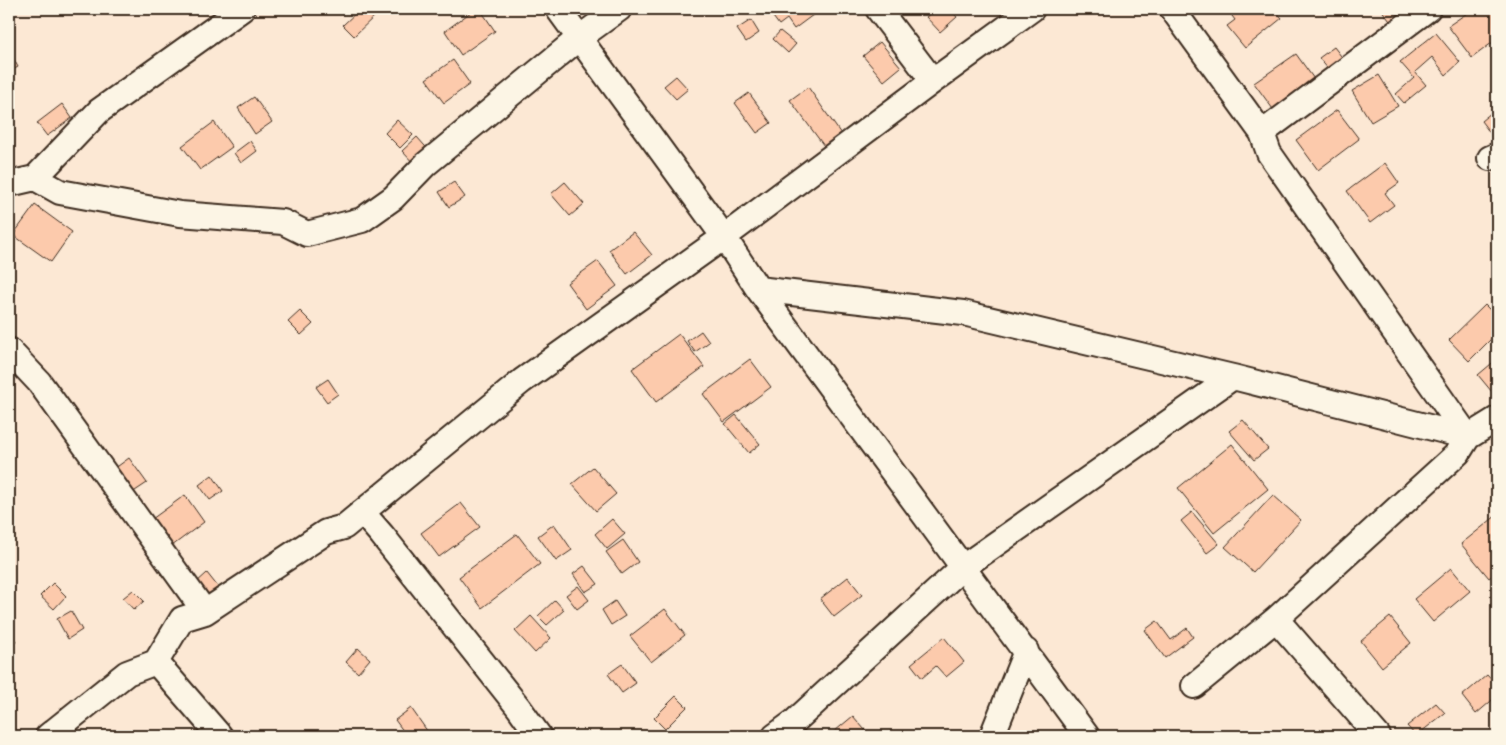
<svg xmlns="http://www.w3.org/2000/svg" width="1506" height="745" font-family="'Balsamiq Sans',sans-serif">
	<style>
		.building { fill: #fccaac; stroke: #3b2a1e }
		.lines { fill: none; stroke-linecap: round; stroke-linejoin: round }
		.minor-casing { stroke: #3b2a1e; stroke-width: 28 }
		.minor { stroke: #fcf5e5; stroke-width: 24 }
	</style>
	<rect width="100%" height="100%" fill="#fce8d4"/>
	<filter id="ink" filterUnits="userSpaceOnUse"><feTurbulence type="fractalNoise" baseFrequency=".02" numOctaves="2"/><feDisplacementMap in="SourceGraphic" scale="10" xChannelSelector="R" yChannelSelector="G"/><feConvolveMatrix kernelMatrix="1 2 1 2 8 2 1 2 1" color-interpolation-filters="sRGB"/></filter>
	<g filter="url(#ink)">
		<path class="building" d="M360,9H372L377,14L354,36L343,25Z
			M475,9H480L495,31L461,55L445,31Z
			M770,9H815L817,12L794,29L787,19L779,25L768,10Z
			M936,9H950L957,17L940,32L926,17Z
			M1227,9H1274L1282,18L1245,48L1227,26L1235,20Z
			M1381,9H1414L1395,28Z
			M1473,9H1491L1497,17V39L1472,58L1448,26Z
			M751,20L759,33L746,42L737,29Z
			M780,31L796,44L788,53L773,39Z
			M1436,33L1460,62L1446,75L1432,57L1415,72L1426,85L1404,103L1396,94L1414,78L1400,62Z
			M880,42L901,67L884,81L863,56Z
			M1334,47L1348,65L1334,76L1319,58Z
			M9,51L18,67L9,72Z
			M1296,54L1319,86L1278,116L1254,83Z
			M453,60L470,84L444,103L426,79Z
			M1379,75L1398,106L1371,122L1352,91Z
			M676,76L688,89L676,99L664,86Z
			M808,87L841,134L824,146L790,100Z
			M749,93L771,123L757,133L735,103Z
			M254,97L272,122L255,134L238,108Z
			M62,104L72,118L47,136L37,123Z
			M1497,108V142L1481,121Z
			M1337,110L1359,139L1318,170L1296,140Z
			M397,120L413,135L400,148L385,133Z
			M214,122L232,147L200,170L182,146Z
			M417,137L432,154L417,167L402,151Z
			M250,141L257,151L241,163L234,153Z
			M1385,163L1399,183L1385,193L1394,205L1370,223L1347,191Z
			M454,182L465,197L449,207L439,192Z
			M565,182L584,204L570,216L551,194Z
			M35,205L72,232L51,262L13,235Z
			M633,232L652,255L627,274L609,250Z
			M598,261L617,286L586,309L567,283Z
			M1485,305L1497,317V341L1493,337L1469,361L1449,340Z
			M300,311L313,324L301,335L288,322Z
			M701,331L709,342L695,352L687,341Z
			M679,334L704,367L656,402L632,369Z
			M750,359L771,387L724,422L703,394Z
			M1497,359V398L1478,375Z
			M328,379L338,394L327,402L316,387Z
			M736,415L760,444L749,453L725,424Z
			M1243,420L1268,449L1254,460L1229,431Z
			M1232,444L1268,489L1214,533L1178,488Z
			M129,458L147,483L132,493L114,469Z
			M593,467L616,494L596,511L572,484Z
			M212,475L223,491L210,500L199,485Z
			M185,495L204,522L172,546L152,519Z
			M1273,495L1301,520L1253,572L1225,547Z
			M461,503L480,527L439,557L421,533Z
			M1192,512L1219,544L1207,553L1181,521Z
			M1497,515V572L1489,578L1461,544Z
			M612,519L625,534L607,549L595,534Z
			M554,524L572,550L556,561L538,536Z
			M517,534L540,564L482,608L459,577Z
			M623,540L638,562L622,574L606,552Z
			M584,566L598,584L585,592L573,574Z
			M1451,568L1470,591L1433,622L1414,599Z
			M207,573L218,587L207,596L196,583Z
			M848,577L862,595L834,617L820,599Z
			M53,583L66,596L54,609L40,596Z
			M578,586L589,600L577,609L566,595Z
			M133,590L144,601L134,610L123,598Z
			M555,600L564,610L547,625L538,616Z
			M615,601L625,616L611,625L602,610Z
			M665,609L685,635L651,662L630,636Z
			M71,611L82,630L68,639L57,619Z
			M531,616L551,638L535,653L515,631Z
			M1390,617L1411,643L1382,667L1361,641Z
			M1157,621L1171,640L1187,628L1193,637L1165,658L1145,630Z
			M9,632L16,641L9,647Z
			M944,637L964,662L946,677L936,666L922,678L911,664Z
			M358,648L370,659L358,673L346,662Z
			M622,664L636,683L622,693L608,674Z
			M1487,675L1497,686V696L1476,714L1462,696Z
			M676,696L687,707L665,729L654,718Z
			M1436,703L1445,713L1416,736L1407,726Z
			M411,708L430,735L428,736H407L395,720Z
			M853,716L870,736H829Z"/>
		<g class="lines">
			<defs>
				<path id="minor" d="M558,9L724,237L758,289L1087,736
					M878,9L933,81
					M1172,9L1262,133L1269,153L1468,437
					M1262,133L1428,9
					M1490,158L1497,155
					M35,178L60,192L180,214L283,222L307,234L362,220L393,198L426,164L579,38L619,9
					M9,184L35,178L99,111L242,9
					M758,289L963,313L1233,377L963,567L794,722L775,736
					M9,350L39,382L205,612
					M1233,377L1468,437
					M362,512L382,535L519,708L539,736
					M1276,619L1378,736
					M156,662L220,736
					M1194,686L1276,619L1458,453L1468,437L1497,419
					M48,736L127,673L156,662L182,619L205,612L326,532L344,527L522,381L724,237L933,81L1032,9
					M992,736L1026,651"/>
			</defs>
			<use href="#minor" class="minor-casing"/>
			<use href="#minor" class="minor"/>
		</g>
	</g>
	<rect width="1506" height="745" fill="none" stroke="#fcf5e5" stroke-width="30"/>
	<rect x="15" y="15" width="1476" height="715" fill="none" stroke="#3b2a1e" stroke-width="2" filter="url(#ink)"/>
</svg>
